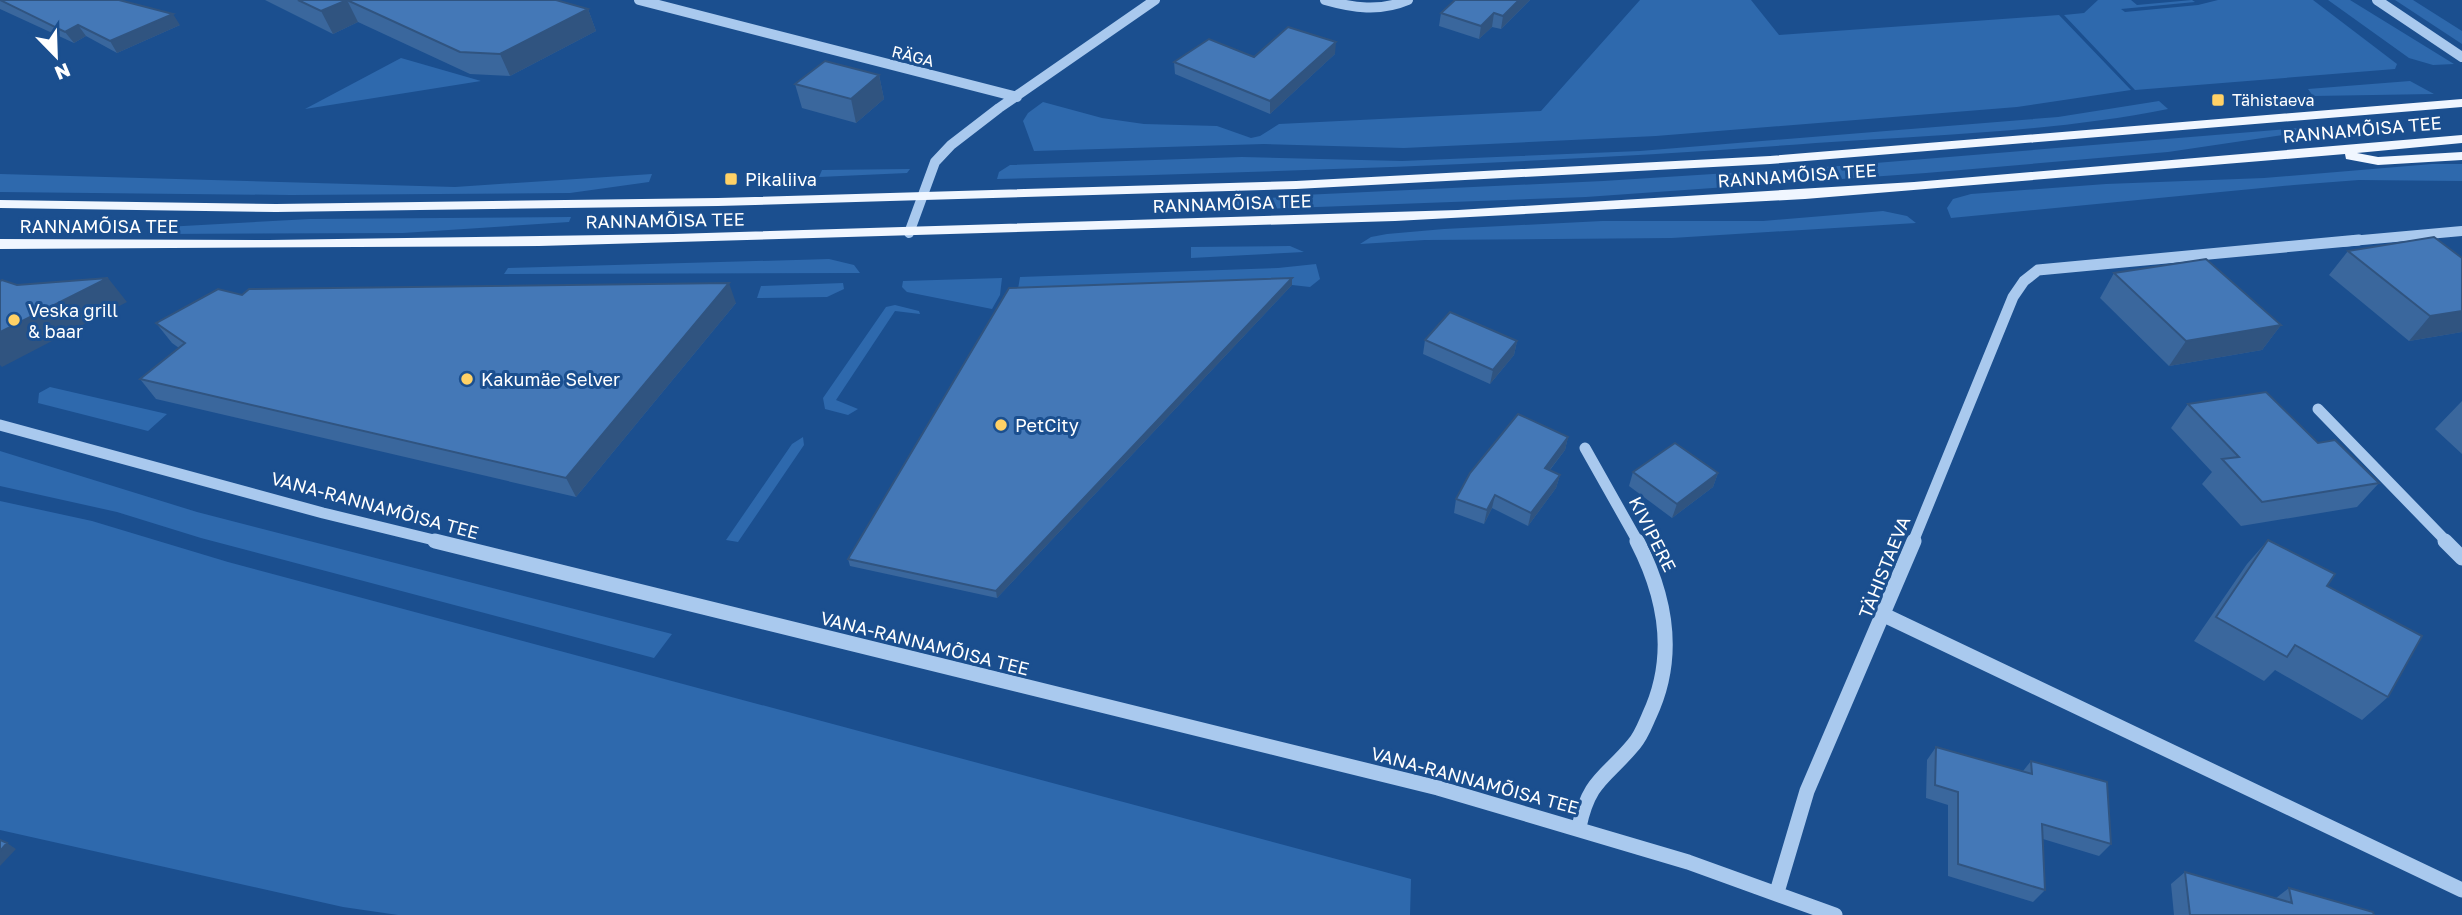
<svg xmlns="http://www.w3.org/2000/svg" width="2462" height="915" font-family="'Golos Text',sans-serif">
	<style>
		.green { fill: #2e69ad }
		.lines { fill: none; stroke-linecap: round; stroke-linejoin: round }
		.minor-far2 { stroke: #a9c9ee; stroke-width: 10 }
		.minor-far1 { stroke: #a9c9ee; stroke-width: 11 }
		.minor { stroke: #a9c9ee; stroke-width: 15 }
		.major { fill: #f0f6ff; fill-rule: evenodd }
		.wall { fill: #3a679d }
		.shaded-wall { fill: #305480 }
		.building { fill: #4478b7; stroke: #305480; stroke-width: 2 }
		.poi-dot { fill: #ffd166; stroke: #1b4f8f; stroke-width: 2.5 }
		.labels { text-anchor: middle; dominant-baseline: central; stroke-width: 6; stroke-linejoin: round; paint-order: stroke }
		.far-street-label { font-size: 16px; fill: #fff; stroke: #1b4f8f }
		.far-poi-label { font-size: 16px; fill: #fff; stroke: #1b4f8f; text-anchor: start }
		.street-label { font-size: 18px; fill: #fff; stroke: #1b4f8f }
		.poi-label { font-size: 18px; fill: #fff; stroke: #1b4f8f; text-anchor: start }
	</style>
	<rect width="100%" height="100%" fill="#1b4f8f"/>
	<path class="green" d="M1640,0H1751L1779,35L2059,15L2131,90L2017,107L1656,136L1404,148L1264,144L1034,151L1023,121L1028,113L1043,102L1102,118L1144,124L1217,126L1251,138L1260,136L1279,124L1541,111Z
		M2098,0H2131L2137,5L2192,0L2195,2L2121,9L2125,12L2198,5L2218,0H2313L2397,64L2395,69L2135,90L2064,15L2084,13Z
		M2328,0H2350L2454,64L2433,65L2409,58Z
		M2395,0H2413L2462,31V44Z
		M401,58L481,81L305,109Z
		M2410,81L2434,94L2313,96L2308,89Z
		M2159,101L2168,109C2053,132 1934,135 1816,143C1544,164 1271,172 997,179L999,172L1010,165L1242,157L1402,161L1640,151L2058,117Z
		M2299,128L2304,132L2168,152L1926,173L1586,197L1158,213V208L1303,195L1603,181L1839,166Z
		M2432,164H2462V181L2359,180L2294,185L1951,218L1947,208L1953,199L1971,194L2106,184L2264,178Z
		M910,169L907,173L819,177L822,170Z
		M0,174L455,187L652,174L649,182L570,193L291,195L0,192Z
		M1883,211L1907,216L1916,223L1672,238L1425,240L1360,244L1371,237L1387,234L1444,229L1602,221H1763Z
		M571,217L569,222L403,233L159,234L165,227L310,219Z
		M1290,246L1304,252L1191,258V247Z
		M829,259L854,265L860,273L504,274L508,268Z
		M1316,264L1320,279L1310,287L1292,285L1017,295L1020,277L1278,268Z
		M1002,278L1000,295L992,309L907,292L902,287L903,281Z
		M843,283L844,289L827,297L757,298L761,286Z
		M895,305L919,311L920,314L895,311L836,400L858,409L848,415L825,409L823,398L886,307Z
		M50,387L167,414L148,431L38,403L39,393Z
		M803,437L804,445L738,542L726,540L792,444Z
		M0,451L197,512L672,634L654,658L201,538L117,512L0,486Z
		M0,501L92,521L228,562L1411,879L1410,915H398L343,907L0,830Z"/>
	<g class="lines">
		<path class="minor-far2" d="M639,0L1017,97
			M1325,0C1353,8 1380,12 1408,0
			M2377,0L2462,57
			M909,233L935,162L951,145L999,108L1155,0
			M2340,242L2462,231"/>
		<path class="minor-far1" d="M2318,409L2447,542
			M0,425L323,513L442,542
			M1585,448L1638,542
			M1913,542L2013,297L2024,281L2038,270L2359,240"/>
		<path class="minor" d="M435,541L1438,788L1688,862L1835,915
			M2445,541L2462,558
			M1884,615L2462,890
			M1579,827C1589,779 1606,778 1634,744C1641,736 1645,725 1649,716C1677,657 1666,597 1637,541
			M1777,892L1807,791L1914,541"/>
		<path class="major" d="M2462,99V107L1770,164L1296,189L718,206L276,212L0,208V200L276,204L718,198L1296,181L1770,156Z
			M2462,135V143L2357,153L2378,157L2462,152V160L2378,165L2346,159L2345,154L1805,199L1395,221L539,246L0,249V239L269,240L673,234L1458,210L1914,182Z"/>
	</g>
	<path class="wall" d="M0,0L180,25L117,53L86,36L74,43L0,9Z
		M265,0H556L588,9L596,31L510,76L470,74L358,22L333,34Z
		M1455,0H1530L1501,29L1492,27L1479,39L1439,26L1441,13Z
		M1335,54L1270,114L1175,74L1174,62L1254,57Z
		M879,75L884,99L856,123L802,108L795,84Z
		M2348,251L2462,332L2409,341L2329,275Z
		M2114,273L2281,325L2262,350L2169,366L2100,298Z
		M1292,285L997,598L850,566L848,559Z
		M242,295L736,303L576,497L156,399L140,379L179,348L172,343L156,323Z
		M1425,340L1517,341L1514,355L1490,384L1423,354Z
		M2462,401V454L2435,429Z
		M2188,404L2318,443L2379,483L2357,507L2241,526L2202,484L2212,472L2171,428Z
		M1568,437L1565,450L1550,470L1560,475L1556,488L1528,526L1492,508L1484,524L1454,513L1456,499Z
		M1633,472L1718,473L1713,487L1672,518L1629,486Z
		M2268,540L2327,586L2388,697L2362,720L2275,670L2264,681L2194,641L2247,564Z
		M1936,747L2023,771L2031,761L2111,844L2099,856L2043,839L2045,890L2033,902L1948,876V805L1926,798L1927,760Z
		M2185,872L2276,898L2289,888L2374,915H2174L2171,884Z"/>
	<path class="shaded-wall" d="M347,0L358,22L333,34L321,11Z
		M1519,0H1530L1501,29L1503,16Z
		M588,9L596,31L510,76L500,54Z
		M1494,13L1492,27L1479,39L1481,26Z
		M173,14L180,25L117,53L110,41Z
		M78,25L86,36L74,43L65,32Z
		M1336,42L1335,54L1270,114V101Z
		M879,75L884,99L856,123L851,99Z
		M108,278L127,302L2,367L0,365V332Z
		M1292,278V285L997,598L996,591Z
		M729,283L736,303L576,497L566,478Z
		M2462,311V332L2409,341L2430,316Z
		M2281,325L2262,350L2169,366L2186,341Z
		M1517,341L1514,355L1490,384L1493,370Z
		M1568,437L1565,450L1541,481L1545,468Z
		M1718,473L1713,487L1672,518L1677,504Z
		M1560,475L1556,488L1528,526L1531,513Z
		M1495,495L1492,508L1484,524L1487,510Z
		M7,843L16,849L0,866V851Z"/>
	<path class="building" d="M0,0H119L173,14L110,41L78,25L65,32Z
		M298,0H556L588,9L500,54L460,52L347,0L321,11Z
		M1455,0H1519L1503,16L1494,13L1481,26L1441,13Z
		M1288,27L1336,42L1270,101L1174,62L1209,39L1254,57Z
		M825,61L879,75L851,99L795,84Z
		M2434,237L2462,258V311L2430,316L2348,251Z
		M2206,259L2281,325L2186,341L2114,273Z
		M108,278L0,332V281L2,280L17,285Z
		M1292,278L996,591L848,559L1009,288Z
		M729,283L566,478L140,379L185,343L156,323L218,289L242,295L249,289Z
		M1450,312L1517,341L1493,370L1425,340Z
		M2266,392L2318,443L2335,440L2379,483L2262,502L2222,459L2239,457L2188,404Z
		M1518,414L1568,437L1545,468L1560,475L1531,513L1495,495L1487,510L1456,499L1470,473Z
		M1675,443L1718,473L1677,504L1633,472Z
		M2268,540L2335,574L2327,586L2422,636L2388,697L2295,645L2287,657L2216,617Z
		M1936,747L2032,774L2031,761L2107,782L2111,844L2042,824L2045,890L1958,864V792L1935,785Z
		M0,840L7,843L0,851Z
		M2185,872L2292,903L2289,888L2373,912L2374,915H2190Z"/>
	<g class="poi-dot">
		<rect x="2211" y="93" width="14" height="14" rx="3.5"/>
		<rect x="724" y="172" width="14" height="14" rx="3.5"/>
		<circle cx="14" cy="320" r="7"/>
		<circle cx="467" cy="379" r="7"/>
		<circle cx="1001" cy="425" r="7"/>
	</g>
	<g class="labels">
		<g class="far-street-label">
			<text transform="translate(913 56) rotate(14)">RÄGA</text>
		</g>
		<g class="far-poi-label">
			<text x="2232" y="100">Tähistaeva</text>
		</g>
		<g class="street-label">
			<text transform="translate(2362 129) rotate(-5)">RANNAMÕISA TEE</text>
			<text transform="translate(1797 175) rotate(-4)">RANNAMÕISA TEE</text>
			<text transform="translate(1232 203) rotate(-2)">RANNAMÕISA TEE</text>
			<text transform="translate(665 220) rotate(-1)">RANNAMÕISA TEE</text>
			<text x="99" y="226">RANNAMÕISA TEE</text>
			<text transform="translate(375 505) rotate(15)">VANA-RANNAMÕISA TEE</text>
			<text transform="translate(1653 534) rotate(63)">KIVIPERE</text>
			<text transform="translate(1884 567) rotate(-68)">TÄHISTAEVA</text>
			<text transform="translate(925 643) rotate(14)">VANA-RANNAMÕISA TEE</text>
			<text transform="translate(1475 780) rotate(15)">VANA-RANNAMÕISA TEE</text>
		</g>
		<g class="poi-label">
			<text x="745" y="179">Pikaliiva</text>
			<text x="28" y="310">Veska grill<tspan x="28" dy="21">&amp; baar</tspan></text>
			<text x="481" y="379">Kakumäe Selver</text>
			<text x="1015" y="425">PetCity</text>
		</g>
	</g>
	<g transform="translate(56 56) rotate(157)" stroke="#1b4f8f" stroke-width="5" paint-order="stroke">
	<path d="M0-5L12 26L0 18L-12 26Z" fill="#ffffff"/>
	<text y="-10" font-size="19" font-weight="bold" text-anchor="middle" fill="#ffffff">N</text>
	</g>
</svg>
